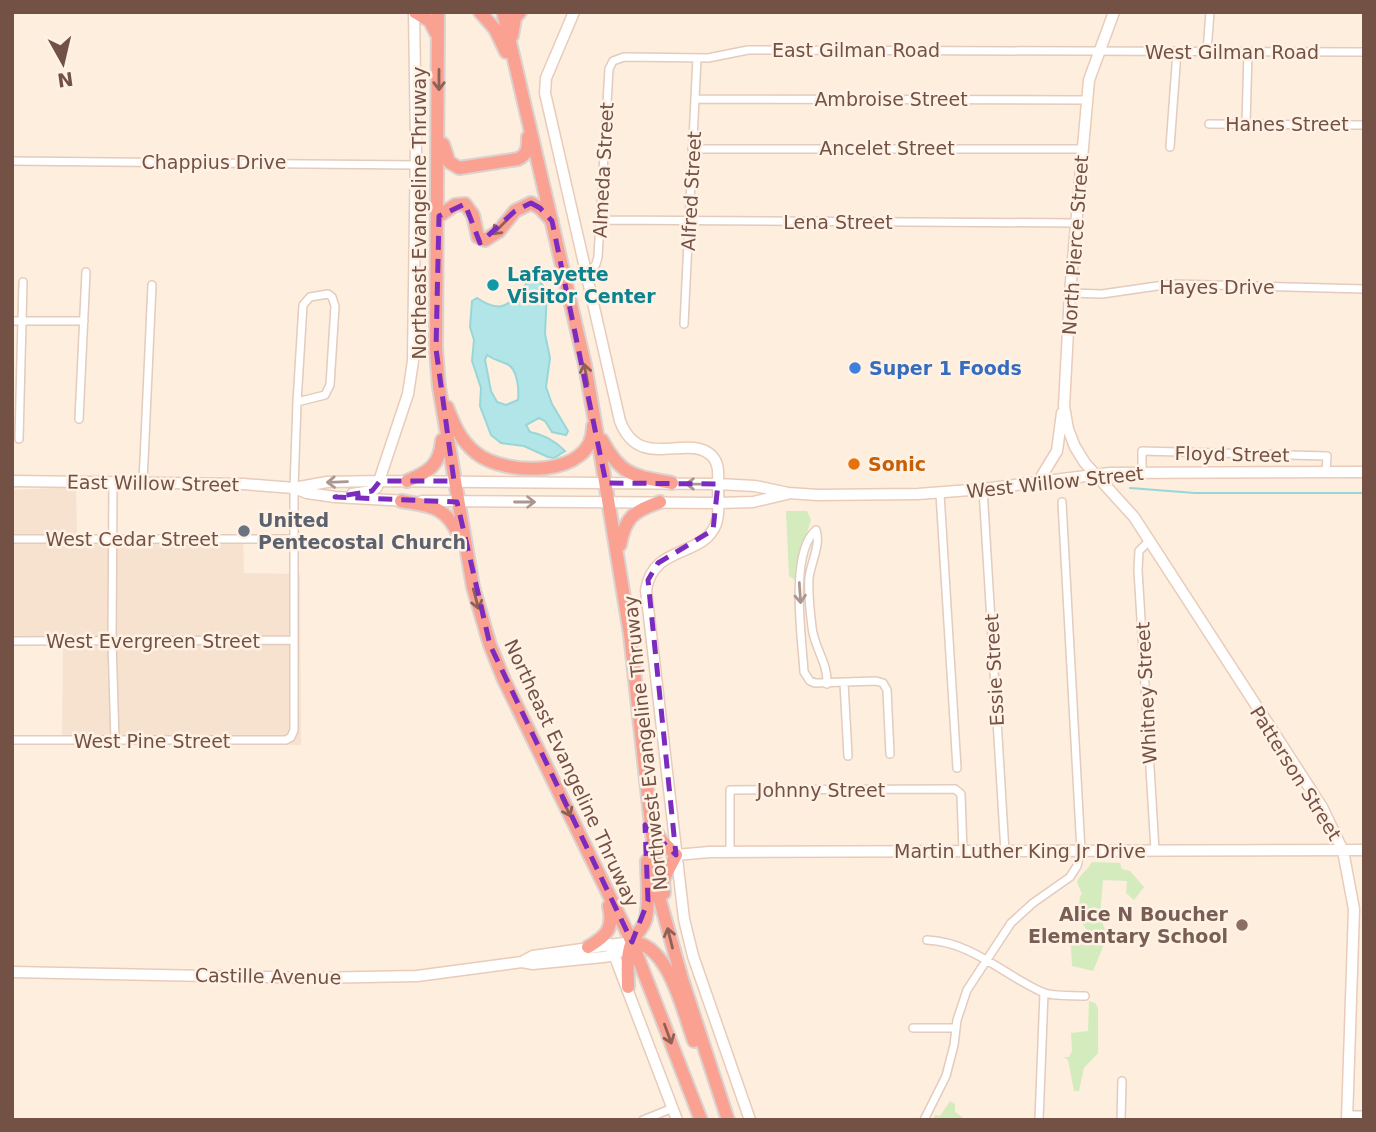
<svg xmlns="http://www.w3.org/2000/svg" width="1376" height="1132" font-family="'DejaVu Sans',sans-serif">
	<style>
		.residential { fill: #f7e1cf }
		.green { fill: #d4ebbd }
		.water { fill: #b2e5e7; stroke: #98d6d9; stroke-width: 2; fill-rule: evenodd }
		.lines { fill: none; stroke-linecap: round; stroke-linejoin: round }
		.stream { stroke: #98d6d9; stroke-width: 2 }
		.street-casing { stroke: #e3cbbd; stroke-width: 10 }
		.secondary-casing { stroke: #e9cbba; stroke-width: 13 }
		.highway-casing { stroke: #dbd2cf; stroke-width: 16 }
		.street { stroke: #fff; stroke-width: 7 }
		.secondary { stroke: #fff; stroke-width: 10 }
		.highway { stroke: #fba191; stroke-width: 12 }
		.oneway { stroke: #8f6154 }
		.oneway2 { stroke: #ac978f }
		.marked { fill: none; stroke: #7b2cbf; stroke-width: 5; stroke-dasharray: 14 9; stroke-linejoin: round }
		.culture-dot { fill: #0f9aa8; stroke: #fff2e5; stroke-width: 2.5 }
		.shop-dot { fill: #3f7fe0; stroke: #fff2e5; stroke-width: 2.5 }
		.food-dot { fill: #e8710a; stroke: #fff2e5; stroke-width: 2.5 }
		.worship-dot { fill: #6b7280; stroke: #fff2e5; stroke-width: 2.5 }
		.education-dot { fill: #8d6e63; stroke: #fff2e5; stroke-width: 2.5 }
		.labels { text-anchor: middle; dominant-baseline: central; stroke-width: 5; stroke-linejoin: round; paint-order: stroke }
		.street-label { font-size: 19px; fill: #745145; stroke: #fff2e5 }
		.culture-label { font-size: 19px; font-weight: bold; fill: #0d838f; stroke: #fff2e5; text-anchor: start }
		.shop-label { font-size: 19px; font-weight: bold; fill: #366cbe; stroke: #fff2e5; text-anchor: start }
		.food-label { font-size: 19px; font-weight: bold; fill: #c56008; stroke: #fff2e5; text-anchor: start }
		.worship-label { font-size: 19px; font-weight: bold; fill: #5b616d; stroke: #fff2e5; text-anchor: start }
		.education-label { font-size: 19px; font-weight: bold; fill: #785e54; stroke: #fff2e5; text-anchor: end }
	</style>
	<rect width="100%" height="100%" fill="#fdeede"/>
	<path class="residential" d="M76,487L77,535H243L244,573L300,574L301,745L62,743L63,644H12V490Z"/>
	<path class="green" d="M786,511H807L811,520L796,567L795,580L789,576Z
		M1092,862L1120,863L1122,869L1130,871L1144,887L1134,900L1126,893L1127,881L1103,880L1100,914L1107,937L1093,971L1072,966L1071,947L1064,938L1070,931L1083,945L1088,941V932L1078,917L1080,896L1082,894L1077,882C1081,873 1087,871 1092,862Z
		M1089,1001L1095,1003L1098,1008V1053L1084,1068L1079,1091H1074L1068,1060L1064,1057H1069L1072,1051L1071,1033L1088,1031Z
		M950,1101L955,1104V1112L966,1120H933L935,1115L940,1116Z"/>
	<path class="water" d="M530,280L539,281L547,290L545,334L550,358L546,387L552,404L568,431L566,435L552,432L545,421L539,418L526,425L530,432C543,434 556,442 565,451L554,458L548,457L524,446L501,443L491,435L480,406L481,388L472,361L474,340L470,327L472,301L477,298C507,318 511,299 530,280ZM487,355C496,361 498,360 507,364C518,369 519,390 518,400L506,405L497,402L491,391L485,360Z"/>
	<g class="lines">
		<path class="stream" d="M1130,488L1195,493H1364"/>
		<defs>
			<path id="street" d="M1207,52L1210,12
				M695,99L1087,100
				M1209,124L1364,125
				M1246,124L1248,52
				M1170,147L1177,52
				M692,149H1083
				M12,161L416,165
				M600,220L1076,223
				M586,277L596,264L598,257L609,69L613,61L624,57L708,58L748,50L1364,52
				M1070,293L1102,294L1171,284L1364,289
				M328,294L332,297L335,306L330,385L325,395L297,402L303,305L310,297Z
				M12,321H84
				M684,324L697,58
				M79,419L86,272
				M19,439L23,282
				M1142,472V451L1327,456L1326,472
				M113,482L112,641L115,741
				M143,482L152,285
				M983,489L1005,852
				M940,494L957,768
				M816,530C789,553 802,638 804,672L810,681L815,683L876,681L883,683L887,690L890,754
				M816,530C821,545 811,562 809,578C808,593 810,611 812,627C814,648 828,662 827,684
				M12,539H293
				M1149,541L1139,551L1138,570L1155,850
				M12,641L294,640
				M844,683L848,756
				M12,740H286L291,737L294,730V488L297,402
				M730,852V790L955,789L961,794L963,852
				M927,940C972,942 1002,974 1042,992C1053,997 1072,995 1085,996
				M913,1028H955
				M1348,1115H1364
				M643,1120L673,1108
				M924,1120L946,1076L954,1045L957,1020L967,990L1011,923L1033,903L1070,877L1077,866L1081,851L1062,502
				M1039,1120L1044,993
				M1121,1120L1122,1081"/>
			<path id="secondary" d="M574,12L546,78L545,93L620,421C640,473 687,432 712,456C720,464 718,476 718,486C718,498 720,513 716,524C703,558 653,544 646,590L684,919L693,956L750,1120
				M1114,12L1089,80L1070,293L1064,406L1068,429L1075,447L1085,463L1134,517L1322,807L1343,851L1354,909L1347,1120
				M12,481L243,484L294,488L307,493L335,497L407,501
				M1038,482L1057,451L1062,413
				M294,488L327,482L380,481L718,484L755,486L788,493L818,495L918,494L983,489L1110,473L1364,472
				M352,494L372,491L377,487L408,394L413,361L416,144L414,12
				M422,501L718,503L753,502L787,494
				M676,855L709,852L1364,850
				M610,944L677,1120
				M522,962L533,956L631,942
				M12,972L312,978L417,976L522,962L533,964L603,957L615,955L632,942"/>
			<path id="highway" d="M415,12L430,21L436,33
				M438,12L436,349L439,387L473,587L490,645L504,680L632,942L701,1120
				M480,12L495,29L506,52
				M503,12L585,365L600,451L630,634L659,897L682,979L728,1120
				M512,36L515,18L520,12
				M443,144L449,162L459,168L518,159C528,154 528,148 528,137
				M439,216L455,205L465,204L473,215L478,237L485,240L499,231L515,211L531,203L540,208L552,221
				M447,407C454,425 460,440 476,453C504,476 594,479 593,426
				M602,440C621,476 634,476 672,483
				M407,481C429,472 440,465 442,440
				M401,501C431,506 446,506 459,536
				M620,545C625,518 633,511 660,502
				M652,825L661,840L676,855L663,880L664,893
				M632,942C669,944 683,1012 694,1041
				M588,947C607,936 614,928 609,906
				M628,987C628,973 626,955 632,942C636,933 644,928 646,918C650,900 647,879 647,861"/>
		</defs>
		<use href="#street" class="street-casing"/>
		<use href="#secondary" class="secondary-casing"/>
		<use href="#highway" class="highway-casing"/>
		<use href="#street" class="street"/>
		<use href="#secondary" class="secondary"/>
		<use href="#highway" class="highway"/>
	</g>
	<defs><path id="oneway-shaft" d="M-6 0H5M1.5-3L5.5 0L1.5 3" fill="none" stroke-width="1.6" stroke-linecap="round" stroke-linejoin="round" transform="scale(1.75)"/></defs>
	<g class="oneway">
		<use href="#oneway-shaft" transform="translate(439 80) rotate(90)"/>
		<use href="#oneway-shaft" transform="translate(500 227) rotate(135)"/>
		<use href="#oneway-shaft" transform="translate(586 374) rotate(-101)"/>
		<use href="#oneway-shaft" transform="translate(476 599) rotate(75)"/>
		<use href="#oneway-shaft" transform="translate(566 807) rotate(64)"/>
		<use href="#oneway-shaft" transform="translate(670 938) rotate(-104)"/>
		<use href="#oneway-shaft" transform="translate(668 1034) rotate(70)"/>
	</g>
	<g class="oneway2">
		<use href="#oneway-shaft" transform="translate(337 482) rotate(178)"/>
		<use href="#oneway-shaft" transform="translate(696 484) rotate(-179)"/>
		<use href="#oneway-shaft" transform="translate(525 502)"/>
		<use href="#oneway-shaft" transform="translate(800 593) rotate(86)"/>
	</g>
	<path class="marked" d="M531,203L540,208L552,221L606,483L718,484L713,530L658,563L648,580L676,855L645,825L648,901L632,942L490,645L457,502L335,497L372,491L380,481H454L436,349L439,216L465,204L480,243L515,211Z"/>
	<circle class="culture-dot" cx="493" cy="285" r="7"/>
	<circle class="shop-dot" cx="855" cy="368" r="7"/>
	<circle class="food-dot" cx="854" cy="464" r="7"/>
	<circle class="worship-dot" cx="244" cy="531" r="7"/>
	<circle class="education-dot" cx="1242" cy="925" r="7"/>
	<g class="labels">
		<g class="street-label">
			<text x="856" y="50">East Gilman Road</text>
			<text x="1232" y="52">West Gilman Road</text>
			<text x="891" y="99">Ambroise Street</text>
			<text x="1287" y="124">Hanes Street</text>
			<text x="887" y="148">Ancelet Street</text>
			<text x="214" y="162">Chappius Drive</text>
			<text transform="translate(603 170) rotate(-87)">Almeda Street</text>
			<text transform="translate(691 191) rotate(-87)">Alfred Street</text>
			<text transform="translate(419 213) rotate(-90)">Northeast Evangeline Thruway</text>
			<text x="838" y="222">Lena Street</text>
			<text transform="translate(1075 245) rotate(-86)">North Pierce Street</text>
			<text x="1217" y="287">Hayes Drive</text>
			<text transform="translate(1232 454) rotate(1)">Floyd Street</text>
			<text transform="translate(1055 482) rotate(-6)">West Willow Street</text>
			<text transform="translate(153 483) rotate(1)">East Willow Street</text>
			<text x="132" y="539">West Cedar Street</text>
			<text x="153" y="641">West Evergreen Street</text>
			<text transform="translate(994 670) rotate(-93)">Essie Street</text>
			<text transform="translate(1146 693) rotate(-93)">Whitney Street</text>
			<text x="152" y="741">West Pine Street</text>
			<text transform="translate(645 743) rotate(-96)">Northwest Evangeline Thruway</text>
			<text transform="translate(572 773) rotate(65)">Northeast Evangeline Thruway</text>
			<text transform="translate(1296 773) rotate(58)">Patterson Street</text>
			<text x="821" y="790">Johnny Street</text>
			<text x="1020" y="851">Martin Luther King Jr Drive</text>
			<text transform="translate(268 976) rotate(1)">Castille Avenue</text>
		</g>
		<g class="culture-label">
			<text x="507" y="274">Lafayette<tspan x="507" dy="22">Visitor Center</tspan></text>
		</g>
		<g class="shop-label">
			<text x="869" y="368">Super 1 Foods</text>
		</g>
		<g class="food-label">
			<text x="868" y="464">Sonic</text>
		</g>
		<g class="worship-label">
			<text x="258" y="520">United<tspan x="258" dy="22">Pentecostal Church</tspan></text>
		</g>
		<g class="education-label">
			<text x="1228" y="914">Alice N Boucher<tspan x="1228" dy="22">Elementary School</tspan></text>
		</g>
	</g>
	<rect width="1376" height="1132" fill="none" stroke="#745145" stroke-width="28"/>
	<g transform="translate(63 63) rotate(172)" stroke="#fff2e5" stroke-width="5" paint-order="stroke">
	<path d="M0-5L12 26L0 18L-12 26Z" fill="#745145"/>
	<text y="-10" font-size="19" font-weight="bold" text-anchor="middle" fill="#745145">N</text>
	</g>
</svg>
